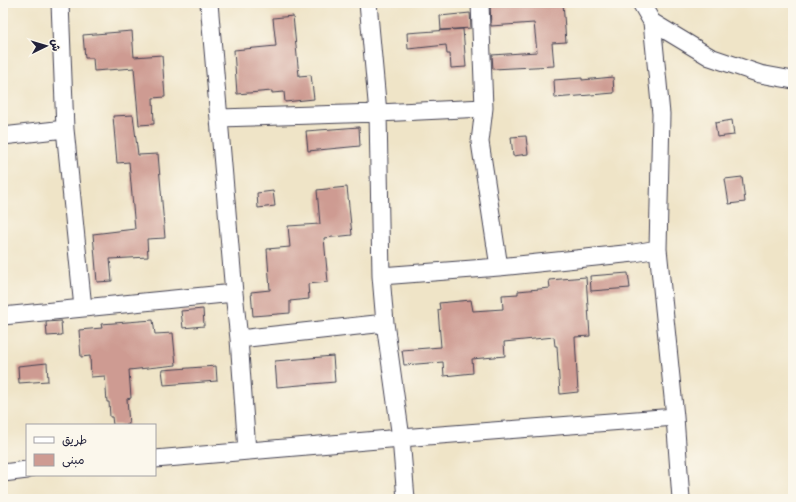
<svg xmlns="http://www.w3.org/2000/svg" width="796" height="502" font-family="Mynerve,'Playpen Sans Arabic',sans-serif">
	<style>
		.building { fill: #ce9b92 }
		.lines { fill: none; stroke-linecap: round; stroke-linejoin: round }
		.minor-casing { stroke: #413f50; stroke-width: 19 }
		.minor { stroke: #fff; stroke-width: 17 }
	</style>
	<rect width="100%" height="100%" fill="#fbf7ec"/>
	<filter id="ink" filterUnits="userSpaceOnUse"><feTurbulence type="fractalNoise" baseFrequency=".025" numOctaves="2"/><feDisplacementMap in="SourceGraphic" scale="8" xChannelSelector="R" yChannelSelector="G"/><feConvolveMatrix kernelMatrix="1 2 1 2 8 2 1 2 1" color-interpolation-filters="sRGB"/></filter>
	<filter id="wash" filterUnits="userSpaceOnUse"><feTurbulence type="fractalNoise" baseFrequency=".012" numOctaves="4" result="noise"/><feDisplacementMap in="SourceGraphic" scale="16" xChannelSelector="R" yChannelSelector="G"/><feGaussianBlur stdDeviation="0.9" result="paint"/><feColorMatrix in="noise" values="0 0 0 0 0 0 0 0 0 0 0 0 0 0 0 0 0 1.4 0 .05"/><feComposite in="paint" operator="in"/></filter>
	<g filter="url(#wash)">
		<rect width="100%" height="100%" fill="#efe4c7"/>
		<g id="blocks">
			<path class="building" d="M511,3H563L566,42L552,43L554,66L493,69L492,55L537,52L534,23L491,26L490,4Z
				M470,13L471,28L441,30L440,16Z
				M293,16L299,76L311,75L314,99L285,102L284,92L272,93V91L237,94L234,50L276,46L273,18Z
				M463,29L466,67L451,68L450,54H447L446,45L408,49L407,33Z
				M132,31L134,57L162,55L165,97L153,98L154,124L139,125L134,68L94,71L93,58H85L83,35Z
				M613,77L614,93L555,98L554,80L582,78V80Z
				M133,115L138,155L158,154L165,238L147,239L148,257L110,259L112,281L97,282L93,234L135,229L129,162L117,163L113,116Z
				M732,120L734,135L717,137L715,123Z
				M359,127L360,146L308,151L306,131Z
				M526,136L528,154L513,156L511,137Z
				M742,177L745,202L729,204L725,179Z
				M347,187L352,235L324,238L328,282L308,284L309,299L290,301V313L253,316L251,292L270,290L267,249L290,247L288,226L320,224L317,190Z
				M273,191L275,206L258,208L257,193Z
				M628,273L630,288L591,291L590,276Z
				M586,277L590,336L575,337L578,392L560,394L557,346H555L554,337L504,342L505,356L472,359L473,373L444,376L443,362L404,365L402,350L441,347L438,310L440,309L439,303L471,300L473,311L503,309L502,295L518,294V291L550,288L549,280Z
				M203,309L204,326L183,328L181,311Z
				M153,320L155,334L173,333L176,365L129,370L131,398L127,399L129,425H113L112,417H110L109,402H107L105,376L91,377L90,356L81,357L79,330L102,328L101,324Z
				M61,321L62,335L47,336L46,322Z
				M333,356L335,382L277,387L275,361Z
				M47,363L48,381L19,383L18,366Z
				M216,366L217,381L164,385L162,370Z"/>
		</g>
	</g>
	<g filter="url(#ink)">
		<use href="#blocks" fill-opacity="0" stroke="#413f50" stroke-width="1"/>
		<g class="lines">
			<defs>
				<path id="minor" d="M60,3L65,129L83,308
					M209,3L234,293L239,339L247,451
					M368,3L378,113L381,276L385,323L401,438L406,499
					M480,3L484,108L480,142L499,267
					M652,22L710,57L760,74L793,80
					M219,118L378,113L484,108
					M3,136L65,129
					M658,249L675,417L681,499
					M381,276L499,267L634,253L658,249L661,114L652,22L641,3
					M3,316L234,293
					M239,339L385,323
					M155,459L401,438L675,417
					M3,473L27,470"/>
			</defs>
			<use href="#minor" class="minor-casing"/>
			<use href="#minor" class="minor"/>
		</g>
	</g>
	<rect width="796" height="502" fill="none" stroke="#fbf7ec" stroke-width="16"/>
	<rect x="26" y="424" width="130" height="52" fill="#fbf7ec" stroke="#a4a2a5"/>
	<rect x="34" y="437" width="20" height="6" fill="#ffffff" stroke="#a4a2a5"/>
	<text x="62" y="444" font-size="12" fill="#22223b">طريق</text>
	<rect x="34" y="454" width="20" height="12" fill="#ce9b92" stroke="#a4a2a5"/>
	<text x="62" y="464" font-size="12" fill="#22223b">مبنى</text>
	<g transform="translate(46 46) rotate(85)" stroke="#fbf7ec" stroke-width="3" paint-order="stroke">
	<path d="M0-3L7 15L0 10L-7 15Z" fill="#22223b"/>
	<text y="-6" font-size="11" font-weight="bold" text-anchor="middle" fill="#22223b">ش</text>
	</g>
</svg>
